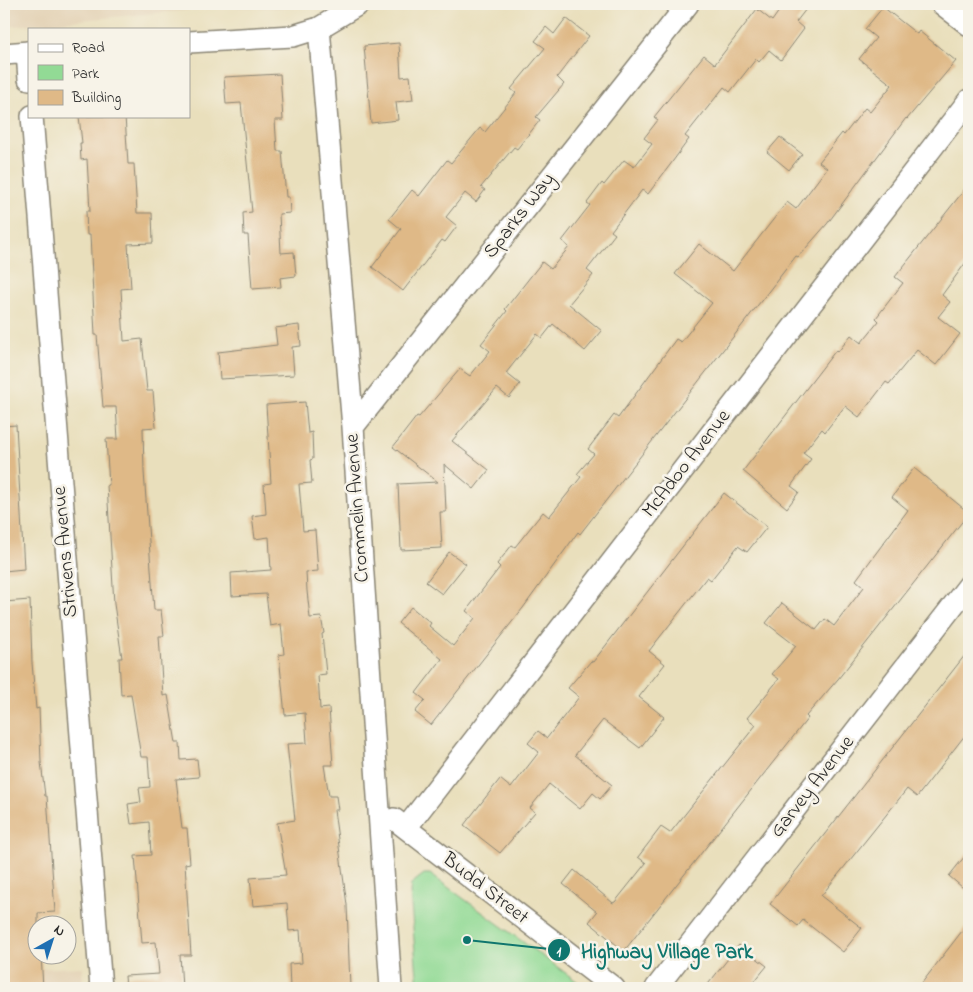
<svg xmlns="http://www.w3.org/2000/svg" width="973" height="992" font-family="'Indie Flower',sans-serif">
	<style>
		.built { fill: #e3d1b4 }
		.green { fill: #92da95; stroke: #5e8260 }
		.building { fill: #dfb987 }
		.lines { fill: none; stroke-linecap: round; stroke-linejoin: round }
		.minor-casing { stroke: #8a8574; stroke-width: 24 }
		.minor { stroke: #fff; stroke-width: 21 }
		.labels { text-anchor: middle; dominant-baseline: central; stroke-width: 5; stroke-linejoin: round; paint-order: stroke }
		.street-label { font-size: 20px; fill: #2b2b2b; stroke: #f7f3e8 }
		.leader { fill: none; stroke: #0f766e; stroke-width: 2 }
		.callout-dot { fill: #0f766e; stroke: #f7f3e8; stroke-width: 2 }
		.mark-label { font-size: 15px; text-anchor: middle; font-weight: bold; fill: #fff }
		.callout-label { font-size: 21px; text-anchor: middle; font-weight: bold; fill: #0f766e; stroke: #f7f3e8; stroke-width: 5; stroke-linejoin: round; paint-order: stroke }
	</style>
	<rect width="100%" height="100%" fill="#f7f3e8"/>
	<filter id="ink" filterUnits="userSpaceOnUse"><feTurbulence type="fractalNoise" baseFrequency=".02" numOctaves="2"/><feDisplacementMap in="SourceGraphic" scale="10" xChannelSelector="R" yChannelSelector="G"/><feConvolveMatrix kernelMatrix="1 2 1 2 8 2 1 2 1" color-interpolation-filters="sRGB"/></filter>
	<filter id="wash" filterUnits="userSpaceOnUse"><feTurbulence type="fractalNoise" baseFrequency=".0096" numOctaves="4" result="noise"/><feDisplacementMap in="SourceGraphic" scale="20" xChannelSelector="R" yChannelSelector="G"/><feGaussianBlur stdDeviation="1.12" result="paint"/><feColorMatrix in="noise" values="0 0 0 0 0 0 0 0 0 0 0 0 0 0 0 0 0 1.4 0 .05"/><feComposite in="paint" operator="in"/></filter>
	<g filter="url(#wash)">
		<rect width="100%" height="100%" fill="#e9dfbc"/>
		<path class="built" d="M4,4H288L289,8L222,7L4,27Z
			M82,967L83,988H4V970Z"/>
		<path class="green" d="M424,874H430L586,988H418L410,892L411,884Z"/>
		<g id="blocks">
			<path class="building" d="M784,4H810L796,22L804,29L781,60L769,50L759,62L756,59L730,92L724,87L685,136L689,139L670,165L648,194L642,190L611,231L615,234L587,270L593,275L569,304L602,331L585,351L553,324L542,338L537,334L506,373L520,384L509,398L497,388L452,441L489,470L474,489L444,464L446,512H440L442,548L401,550L398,484L438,482L393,447L417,416L419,417L460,369L470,376L490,351L481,344L507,311L505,309L542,262L551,269L569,247L562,241L590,205L587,203L602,183L604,185L624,160L634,167L652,144L644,138L658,120L654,117L704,55L715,64L757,9L772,21Z
				M883,7L917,34L919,31L956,61L907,119L906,118L827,224L798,257L796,256L580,534L578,532L523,608L431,725L415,712L425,700L416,693L442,659L398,623L411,607L431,623L429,626L453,646L475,618L466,611L500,567L497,564L512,545L515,547L543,512L549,517L581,477L577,474L594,454L588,449L614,415L618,418L676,339L681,342L712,303L675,274L699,244L733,271L787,202L796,209L827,168L819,162L842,133L844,135L865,108L870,112L892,85L859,59L876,38L865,29Z
				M566,18L589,36L557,77L564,84L536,117L540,120L517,149L514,147L481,187L485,190L476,202L465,193L446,217L457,226L445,242L442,240L403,291L372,267L401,229L389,219L412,190L419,196L447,160L451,163L480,128L485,132L516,93L511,89L545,48L535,41L546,27L554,34Z
				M399,43L401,77L410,76L413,100L396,102L398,120L371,123L364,46Z
				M280,74L283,120H275L277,151H282L286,197H289L290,213L279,214L281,253L294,252L296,276L280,278L281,287L252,289L248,235H244L243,213L252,212L241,103L226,104L224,77Z
				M79,116H125L128,164H134L137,213H152L153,243L128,244L131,288L121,289L124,341L142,339L147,391H153L156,427L143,428L144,472L154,610H161L164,636H159L163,696L168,695L176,743H180L181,760L197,759L199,777L176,779L182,828H187L190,863L185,864L191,955H180L182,988H126L125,976L159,974L156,942L142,943L135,856L151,855L149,822L131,824L128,804L141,802L139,788L150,787L148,757H141L131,694L121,695L119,658H122L114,604L107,485H109L106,439H118L116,407H103L97,335H95L90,235H87L86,211H90L87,159L81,160L80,143H82Z
				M780,137L802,154L789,170L767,152Z
				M969,184V258L942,295L950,302L938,317L960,334L936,365L917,350L889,384L886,382L859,417L845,406L825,432L822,429L803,453L811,459L791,486L799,492L787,508L743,471L836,350L838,352L851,335L861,343L879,321L876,318L903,283L895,277Z
				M299,325L301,346L292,347L294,375L220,379L218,352L277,345L275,328Z
				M305,402L308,433L312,432L313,459L310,460L312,483L299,484L303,531L315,530L318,571L306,572L307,591L310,618L321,617L324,633L322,634L326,674L318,675L320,709L329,708L333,765H324L329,796H336L338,810H334L347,905L350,988H290L289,964L302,963L300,930L289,931L287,903L253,906L250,878L286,875L277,823L295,820L287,744L307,743L305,713L285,715L279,655L284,654L281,624L270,626L266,594L232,596L231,573L271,570L269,537L255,539L252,516L266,514L264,484L271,483L266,405Z
				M16,425L24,569L4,571V426Z
				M914,468L969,513L838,679L806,716L808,718L624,951L589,922L597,912L563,884L574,870L613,903L615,902L646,863L638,857L661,827L670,833L756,725L747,718L779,679L772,674L796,646L766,623L782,603L816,630L825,619L834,626L864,587L856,580L908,510L892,497Z
				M724,493L767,527L747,552L738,546L711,580L707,577L649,651L665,664L639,697L664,717L640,748L603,720L575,755L612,785L600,799L593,793L580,809L549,784L530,808L535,812L500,853L464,825L500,779L511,788L539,752L528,743L538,731L547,738L579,697L568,688L591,661L593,662Z
				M449,552L466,564L442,594L426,582Z
				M30,600L32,663L36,709L39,708L41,762L45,796H47L55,912L38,913V954H41L43,988H4V602Z
				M969,650V730L917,797L907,789L821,896L862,928L843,952L803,920L798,926L770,904Z
				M969,851V893L949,876Z
				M969,922V980L963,988H918Z
				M739,945L767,966L749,988H705Z"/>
		</g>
	</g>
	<g filter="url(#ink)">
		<use href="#blocks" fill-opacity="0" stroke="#8a8574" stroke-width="1"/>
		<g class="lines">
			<defs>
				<path id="minor" d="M942,4L969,25
					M319,28L353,427L391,988
					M189,42L293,36L319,28L359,4
					M27,52L29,79
					M4,54L29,52
					M32,116L101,988
					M353,427L688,4
					M394,819L614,988
					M406,828L969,100
					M656,988L969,585"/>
			</defs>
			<use href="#minor" class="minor-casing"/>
			<use href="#minor" class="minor"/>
		</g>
	</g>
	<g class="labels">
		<g class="street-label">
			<text transform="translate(520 216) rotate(-52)">Sparks Way</text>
			<text transform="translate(687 464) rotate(-52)">McAdoo Avenue</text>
			<text transform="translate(358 508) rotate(-94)">Crommelin Avenue</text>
			<text transform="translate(66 552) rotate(-95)">Strivens Avenue</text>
			<text transform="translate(813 787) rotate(-52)">Garvey Avenue</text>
			<text transform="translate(485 889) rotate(38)">Budd Street</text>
		</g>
	</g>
	<path class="leader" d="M467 940L559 950"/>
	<g class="callout-dot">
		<circle cx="467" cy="940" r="5"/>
		<circle cx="559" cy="950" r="12"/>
	</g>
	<g class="mark-label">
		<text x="559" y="956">1</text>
	</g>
	<g class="callout-label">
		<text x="667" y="958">Highway Village Park</text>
	</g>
	<rect width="973" height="992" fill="none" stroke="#f7f3e8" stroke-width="20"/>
	<rect x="28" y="28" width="162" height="90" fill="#f7f3e8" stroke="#a5a39c"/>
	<rect x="38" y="44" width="25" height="8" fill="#ffffff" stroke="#a5a39c"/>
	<text x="72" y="52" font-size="15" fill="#2b2b2b">Road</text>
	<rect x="38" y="65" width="25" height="15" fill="#92da95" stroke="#a5a39c"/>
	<text x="72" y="78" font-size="15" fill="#2b2b2b">Park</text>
	<rect x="38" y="90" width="25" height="15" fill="#dfb987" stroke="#a5a39c"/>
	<text x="72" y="102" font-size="15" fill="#2b2b2b">Building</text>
	<g transform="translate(52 940) rotate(39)"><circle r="24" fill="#f7f3e8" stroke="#a5a39c"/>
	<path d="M0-4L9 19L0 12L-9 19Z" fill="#1f6fb2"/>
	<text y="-8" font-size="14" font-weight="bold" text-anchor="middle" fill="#2b2b2b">N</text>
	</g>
</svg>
